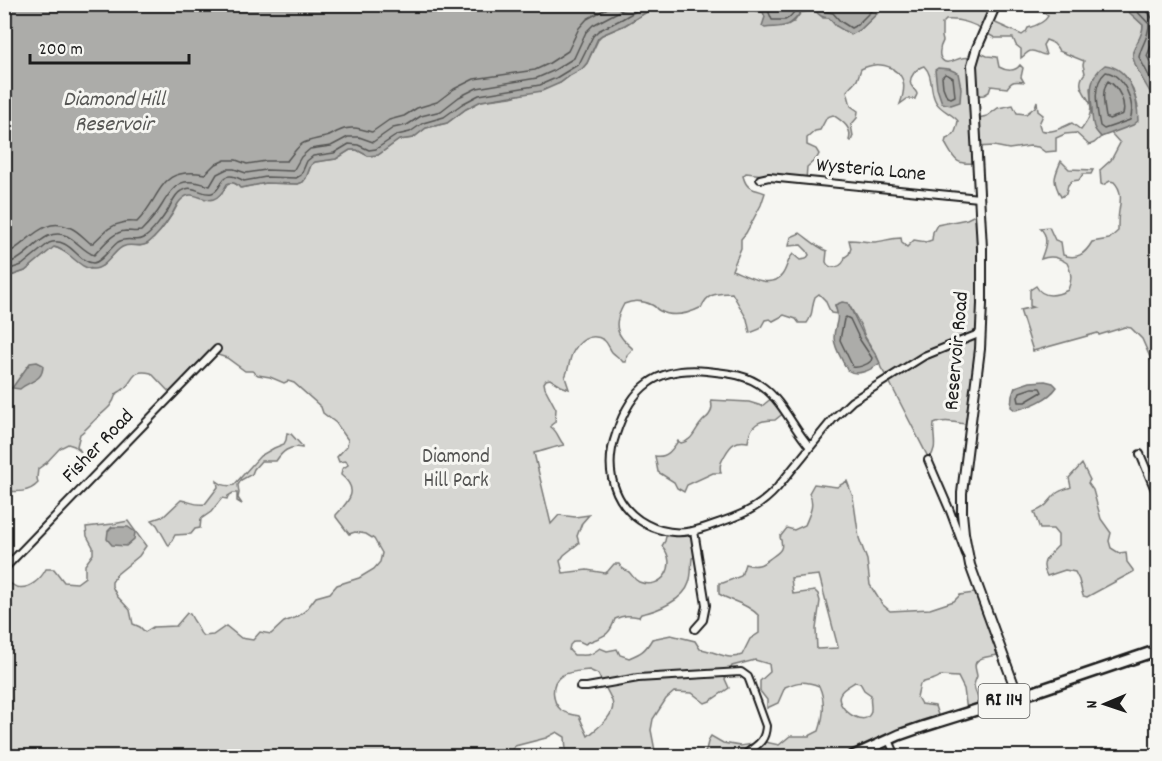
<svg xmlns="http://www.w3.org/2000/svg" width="1162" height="761" font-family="Dekko,sans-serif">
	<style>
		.green { fill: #d6d6d2; stroke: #797977; stroke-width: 1.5; fill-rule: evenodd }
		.water { fill: #acaca9; stroke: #727271; stroke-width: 1.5 }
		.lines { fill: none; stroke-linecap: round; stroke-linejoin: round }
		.shore { stroke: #565654; stroke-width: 1.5 }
		.minor-casing { stroke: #1c1c1c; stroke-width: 10 }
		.tertiary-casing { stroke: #1c1c1c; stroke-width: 12 }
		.primary-casing { stroke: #1c1c1c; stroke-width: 14 }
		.minor { stroke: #f6f6f2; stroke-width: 6 }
		.tertiary { stroke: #f6f6f2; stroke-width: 8 }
		.primary { stroke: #f6f6f2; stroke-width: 9 }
		.labels { text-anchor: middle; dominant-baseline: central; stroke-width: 6; stroke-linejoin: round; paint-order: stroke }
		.shield { fill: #f6f6f2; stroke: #5d5d5c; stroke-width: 1.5 }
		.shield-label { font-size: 20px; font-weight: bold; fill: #1c1c1c }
		.street-label { font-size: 21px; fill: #1c1c1c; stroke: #f6f6f2 }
		.park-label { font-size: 21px; fill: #545453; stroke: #f6f6f2 }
		.water-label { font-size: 22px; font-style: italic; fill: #565654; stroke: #f6f6f2 }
	</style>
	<rect width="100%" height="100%" fill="#f6f6f2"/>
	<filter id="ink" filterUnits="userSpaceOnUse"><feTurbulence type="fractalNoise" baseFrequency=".0167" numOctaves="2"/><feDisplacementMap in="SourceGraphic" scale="12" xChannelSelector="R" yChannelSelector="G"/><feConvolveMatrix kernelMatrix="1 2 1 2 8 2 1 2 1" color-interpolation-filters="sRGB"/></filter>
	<g filter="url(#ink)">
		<path class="green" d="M702,4L713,5L726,9L747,7L750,9L763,12L765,17L764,23L794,22L801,12L816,10L823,18H829L836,26L860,30L886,5H995L989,20L1022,35L1026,32L1028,28C1035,26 1045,22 1048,16L1043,12L1041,5L1121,4L1143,25V32L1133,52L1152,95L1157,102V143L1150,150L1158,153L1157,373L1142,339L1131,328L1125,327L1099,335L1098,333L1033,351L1020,310L1033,307L1030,306V290L1036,286C1043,299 1056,296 1068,290C1072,280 1072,273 1067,263C1058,257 1051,255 1041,259C1045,248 1050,237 1040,228L1049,227L1055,240L1061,242L1063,255C1077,260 1085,254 1092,242L1109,239L1118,231C1118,225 1118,217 1119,211C1121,200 1122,190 1114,182L1110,181L1103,185L1101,184L1100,170L1111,160L1120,143L1111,133L1138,107L1133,89L1125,76L1090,88L1092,114L1095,129L1101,137L1094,143L1089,145L1076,133L1065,134L1056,138V151L1045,152L1038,147L1030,146L1009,149L994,146L976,147V163C955,165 955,160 945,143L946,139C956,136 956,129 958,121C952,113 941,111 936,102C929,91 934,76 924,66C917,68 908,77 911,85C912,87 917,92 917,94C917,96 915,97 915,99H907L900,104C903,96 907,82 899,74C897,72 894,71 892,68C880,63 872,64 861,69L857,80L847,91L851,106L858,111L857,118L851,125L853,136L851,141L849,140C853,128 842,121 833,115L827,117L820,130L815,131L807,138V145L816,149L819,154L817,158L807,167L806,180L755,174L746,173L743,176C747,191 753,188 765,193L761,205L746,233L741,239V248L732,270C745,275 771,290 782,275C787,269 787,260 793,254L800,260L806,259L809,255L807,251L801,245L789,246L791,237L800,233C810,240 817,247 827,251C827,252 826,260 826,262C829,270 843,269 845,257L849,254L851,248L849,240C858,240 866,242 875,242C884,241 892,238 901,238L902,243L907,247L914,240L926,242L932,240L933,232L937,225L967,219L979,213L982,324L970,425C959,423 944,419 934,424C932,439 939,446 929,459L888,379L881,368L877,356L865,337L861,326L848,303L835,305L838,314L831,313L825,300L819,294L815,297C811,307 814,314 807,323H799L796,319L784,315L773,321L770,319L765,320L760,329L750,333L747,319L732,293C719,294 707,292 702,307C690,313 673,318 660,311C654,308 658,308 652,305C642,300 634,300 624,304C618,315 613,327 622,338C625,342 629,345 633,349L627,355L626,362H623C620,358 616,356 612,352C609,348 608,343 604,340C590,331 578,342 572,354C569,361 569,369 565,377L569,389L561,386L550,379L546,380L544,383L545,388L556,409L555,422L551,425V427C559,433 558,439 564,445C554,447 544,451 534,453L551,524L559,515L575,517L589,515L582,523L577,536L579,543L564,555L560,561L563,573L587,570L605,573L608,571L614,564H619C622,570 624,569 629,572C633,576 634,580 639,582C662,591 679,565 662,546L665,541L667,532H695L700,555L692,558C691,567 692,575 689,583C684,600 657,611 641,614L639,617C629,615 624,615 615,619C608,640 601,635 585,644L579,641H574L570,645L569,650L574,655C588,655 588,657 600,648L607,651L617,649L620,655L629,658C641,653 645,651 652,639L671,635L695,641L700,649C717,651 725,661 742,655L750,639L759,633V616C748,604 733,602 719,594V583H723L741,576L745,564C759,568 762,564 772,557C781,551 784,548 780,537L787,528L794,530L805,525C810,513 815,505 809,493L814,484L837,487L847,481L853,497L859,538L867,560L870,585L882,604L890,611L930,609L954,601L960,595L981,592L1003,654C996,656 986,656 980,659C972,663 976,669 977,676C977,677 974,683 974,685C974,691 980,701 982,707L967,711L964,689L958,677L940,676C933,682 927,679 920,684L917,697L921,704L935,706L940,721L926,726L914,724L911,731L879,744L873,741L871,748L852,756H703C708,750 706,742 711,736L723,743L740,746L765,742L779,745L790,736H809L819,731C824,716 826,701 819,686C806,681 798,681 785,687L778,703L767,708V700L760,691V681L770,672L769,664L755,660L732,666L725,679L729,688L710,701L705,703L692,693L674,692L666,699L653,719L651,730L656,756H564L566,751L565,737L557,732L546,738L515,746L507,756H5L4,578C8,581 12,586 17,587C29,590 41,579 46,569H54L64,582L77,583L85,577V565L93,554V547L87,536L86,527L113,524L128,521L146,546L139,556L117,574L112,582V586L117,596L130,610L133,624L140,627L145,632L153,627L176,626L187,613L190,614C192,618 193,620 196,624C199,628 198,632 203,636L213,635L226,626L241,638L253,640L260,632L271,634L284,622L297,617L306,610L316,597L330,593L337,585L359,578L374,569L380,562L382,553L374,539L366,534L355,532L349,534L336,517V515C349,501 360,490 341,475L342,469L348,465L347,462L345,461L339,462L337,457L347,446L348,440L336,423L323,413L321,407L294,383L288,381L284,383L270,377L258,375L252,371H245L227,358L212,353L171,394L151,373C132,369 135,378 125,388C123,390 119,392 116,394C112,407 107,409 98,417C92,422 87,429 80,434L77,446L81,452L74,446L68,444L60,448L46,463L38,469L37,478L38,483C29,493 17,492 5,491V278L25,271L53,247C65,249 79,263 90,269L102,266L120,248L127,244L140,246L147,244L161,230L173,213L179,202L184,196L191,194L200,196L205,200L222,194L227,183C233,181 237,184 241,188L266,183L298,184L303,182L306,178L311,165L315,162L336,159L350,150H357L368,156L378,155L399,140L413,138L426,128L447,123L466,109L481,101L511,97L560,83L571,75L582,69L587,63L599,38L602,35L625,25L650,10L675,5L690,6ZM946,20C961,19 970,23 983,29L984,32L995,38H1013L1016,45L1021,49V58C1024,56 1028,51 1031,51C1035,50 1041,55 1046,55L1043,45L1046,40C1053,42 1056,45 1059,51L1084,61L1083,65L1085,73C1075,85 1085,92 1090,103C1093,113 1087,122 1081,130L1072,123C1063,127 1052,134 1041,130L1039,124L1043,115L1038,111L1037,101L1035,107L1026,114L1017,113L1013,105L998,108L987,116L974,119L973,96L984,95L989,92L991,86L1007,88C1012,80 1016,81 1024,82L1021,77L1023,68L1020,65C1015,72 1006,71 999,67L997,57L987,56L976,51L973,58C969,58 966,57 962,58C955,59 944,68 940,56C939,50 940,46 943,41L942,37V24ZM819,575L838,647V648L817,649L816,629L820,601L818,594L815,591L793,594L791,578ZM589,670L598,674C602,683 609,692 612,701C617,715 597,728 588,736L579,716C573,715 566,714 561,710C552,702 550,683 561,676C569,671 580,671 589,670ZM855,682L860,683L864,690L871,695C869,701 873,709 870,714C863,728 834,707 840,694C842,689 850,685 855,682Z
			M1061,161L1069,169L1093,170L1091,174H1083L1079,180L1072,181L1068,185L1066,194L1061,197C1052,179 1054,178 1061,161Z
			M773,397L785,412L775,420C759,420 750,424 748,442C736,440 731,444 725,455C721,462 719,465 721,473H713L687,485L684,492L677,488L674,482L658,472L655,456C667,458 672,450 678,441L681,443C693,441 695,429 702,422C704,419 707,418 709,415C713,410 712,405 711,400L749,402L762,406Z
			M287,433L291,434L302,446V448C289,445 282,452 276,461H261L254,469L252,474L241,480L238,485L239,493L238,498L242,504L237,501V493H233L228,496L227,499L222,498L211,512L201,519L200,528L195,529L191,534L175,535L169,546L157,525L152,520L164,516L181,500C189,501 196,506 205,504L218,487L217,481C222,485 227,487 234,485L260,456L274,448L284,444L286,440Z
			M1082,464L1090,480L1088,483L1093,490L1101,519L1111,533L1109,541L1111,548L1119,553L1126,552L1127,562L1133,570V572L1087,597L1083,596L1079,580L1075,572L1065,570L1047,576C1039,562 1048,556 1058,546V535L1053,529H1040L1034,512C1048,507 1047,502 1057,493C1061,490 1066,489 1071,487L1069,478Z"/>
		<path class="water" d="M5,4H702V5L690,6L675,5L650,10L625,25L602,35L598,38L587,63L582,69L571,75L560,83L542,91L481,101L466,109L447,123L426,128L413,138L399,140L378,155L368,156L357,150H350L336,159L315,162L311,165L306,178L303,182L298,184L266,183L240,188C237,184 233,181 227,184C210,218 197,184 182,199C177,203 175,209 172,214C166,224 158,236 148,243C138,250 129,240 118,250C111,256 104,269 93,269C79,269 68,249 54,247L25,271L5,278Z
			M713,5L886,4V5L860,30L851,35L836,26L829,18C822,17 819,16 815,10L801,12C789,29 784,26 765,28L762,26L765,17L763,12L750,9L747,7L726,9Z
			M1121,5H1157V102C1151,94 1130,62 1133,52C1136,42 1143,36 1143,25Z
			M1105,65C1131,68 1138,100 1138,121L1133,125L1101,137C1099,134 1096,132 1095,129C1092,124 1092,115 1092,109C1090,92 1089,76 1105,65Z
			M938,68L949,69L958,73L961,88L960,102L951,105L942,103L937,88L935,70Z
			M842,302L848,303C854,315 859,327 865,338C870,347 876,354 880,363C871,370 857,377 847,370C843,361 834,348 834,338C834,323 841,323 835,305Z
			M37,362L43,365C43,382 30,380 20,389L12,388L30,363Z
			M1045,381L1053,383L1057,387C1049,399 1030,407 1015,410L1011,407L1012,396L1015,387L1030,382Z
			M112,527H128L135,532L134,539L126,546L112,545L107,539L108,531Z"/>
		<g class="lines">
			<path class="shore" d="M756,4L767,8L772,20H785L790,17L797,8L805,4
				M818,4L823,11L833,13L840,21L851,28L857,25L878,4
				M1130,4L1149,24C1149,38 1141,45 1139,57L1158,93
				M1141,4C1162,27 1158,28 1147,56L1158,77
				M1106,72C1124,75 1136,104 1130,120L1104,129L1100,126C1097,108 1091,85 1106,72Z
				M945,74L948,75L953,78L955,96L951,98L947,97L943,87L942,77Z
				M1108,81C1119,87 1126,103 1123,114L1109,119L1106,117C1104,105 1101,91 1108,81Z
				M4,255C28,246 41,214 71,228C78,231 84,238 90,243H93C102,235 109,225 122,223C127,221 132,222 137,222C163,195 158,166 205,174L214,165L225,160H236L247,164L266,161H287C303,140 300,143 326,137C331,136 334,133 339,131C350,125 361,129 372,132L389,120L404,116L417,108L437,102L454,89L474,79L535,70L548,64L568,51L579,28L587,19L615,4
				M4,264C9,263 14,261 18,259C34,250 46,227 67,236C77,241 83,251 94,255C103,246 112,232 126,231C131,231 136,232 141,231C149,223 156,215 162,205C176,181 183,177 210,186L217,174L227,169H234L246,173L266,170L293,171L301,157L310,149L331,146L348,137H359L373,142L393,128L407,125L421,116L441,111L459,97L477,88L537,78L553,71L574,58L586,32L593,25L633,4
				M4,271L22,265L49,243C70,236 78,263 93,263C101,263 111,247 118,242C128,236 136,243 144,238C152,233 163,218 168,210C172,203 174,195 181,191C193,183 203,196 212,193C225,189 218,166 244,181L266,177L296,178L301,175L307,161L313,156L334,153L349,144L358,145L369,150L376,149L397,135L410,132L423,123L444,117L462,104L479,95L540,85L556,78L579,64L593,36L598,31L622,19L648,4
				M846,317L850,319L860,340L872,358L871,361C867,365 858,368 853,367L840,340L844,319Z
				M1032,388H1040L1042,392L1025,402H1019L1018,397L1020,392Z"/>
			<defs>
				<path id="minor" d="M760,179L769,177L979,198
					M810,447C793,428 783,402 763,387C746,374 727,373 707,371C657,366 631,387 616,434C611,448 609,463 612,478C621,520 663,542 703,528C733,518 756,512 777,488L833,419L852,401L924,356L981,333
					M1140,454L1158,497
					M928,460L950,511L966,554
					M694,531L706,605L703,620L695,629
					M4,569L217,349
					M580,687H587L638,678L741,672L748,677L750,682L766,726C765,744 755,745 744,756
					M889,740L896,756
					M1150,756L1158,751"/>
				<path id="tertiary" d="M996,4L977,48L972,65L982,248V304L980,349L962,493V513L964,533L970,565L1018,696"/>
				<path id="primary" d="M853,756L899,735L922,727L1037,691L1158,650"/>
			</defs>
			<use href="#minor" class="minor-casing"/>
			<use href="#tertiary" class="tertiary-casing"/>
			<use href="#primary" class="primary-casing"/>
			<use href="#minor" class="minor"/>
			<use href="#tertiary" class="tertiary"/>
			<use href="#primary" class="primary"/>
		</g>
	</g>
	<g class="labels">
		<rect class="shield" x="978.5" y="684" width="51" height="34" rx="4.5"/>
		<g class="shield-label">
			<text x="1004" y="701">RI 114</text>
		</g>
		<g class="street-label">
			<text transform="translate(871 171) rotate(5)">Wysteria Lane</text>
			<text transform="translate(958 351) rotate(-85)">Reservoir Road</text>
			<text transform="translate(99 447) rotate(-46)">Fisher Road</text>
		</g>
		<g class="park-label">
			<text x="456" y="458">Diamond<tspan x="456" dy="24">Hill Park</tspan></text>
		</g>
		<g class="water-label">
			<text x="114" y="100">Diamond Hill<tspan x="114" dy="25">Reservoir</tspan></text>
		</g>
	</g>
	<rect width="1162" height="761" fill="none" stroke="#f6f6f2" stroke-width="24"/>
	<rect x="12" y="12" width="1138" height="737" fill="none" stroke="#1c1c1c" stroke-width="2" filter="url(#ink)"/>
	<g transform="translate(1105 704) rotate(268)" stroke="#f6f6f2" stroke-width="4.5" paint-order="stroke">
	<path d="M0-4.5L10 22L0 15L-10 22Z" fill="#1c1c1c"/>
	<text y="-9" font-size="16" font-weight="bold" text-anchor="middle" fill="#1c1c1c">N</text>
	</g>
	<path d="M30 54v9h159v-9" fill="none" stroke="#1c1c1c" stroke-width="3"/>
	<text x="39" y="54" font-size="18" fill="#1c1c1c" stroke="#f6f6f2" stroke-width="4.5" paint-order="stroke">200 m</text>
</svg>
